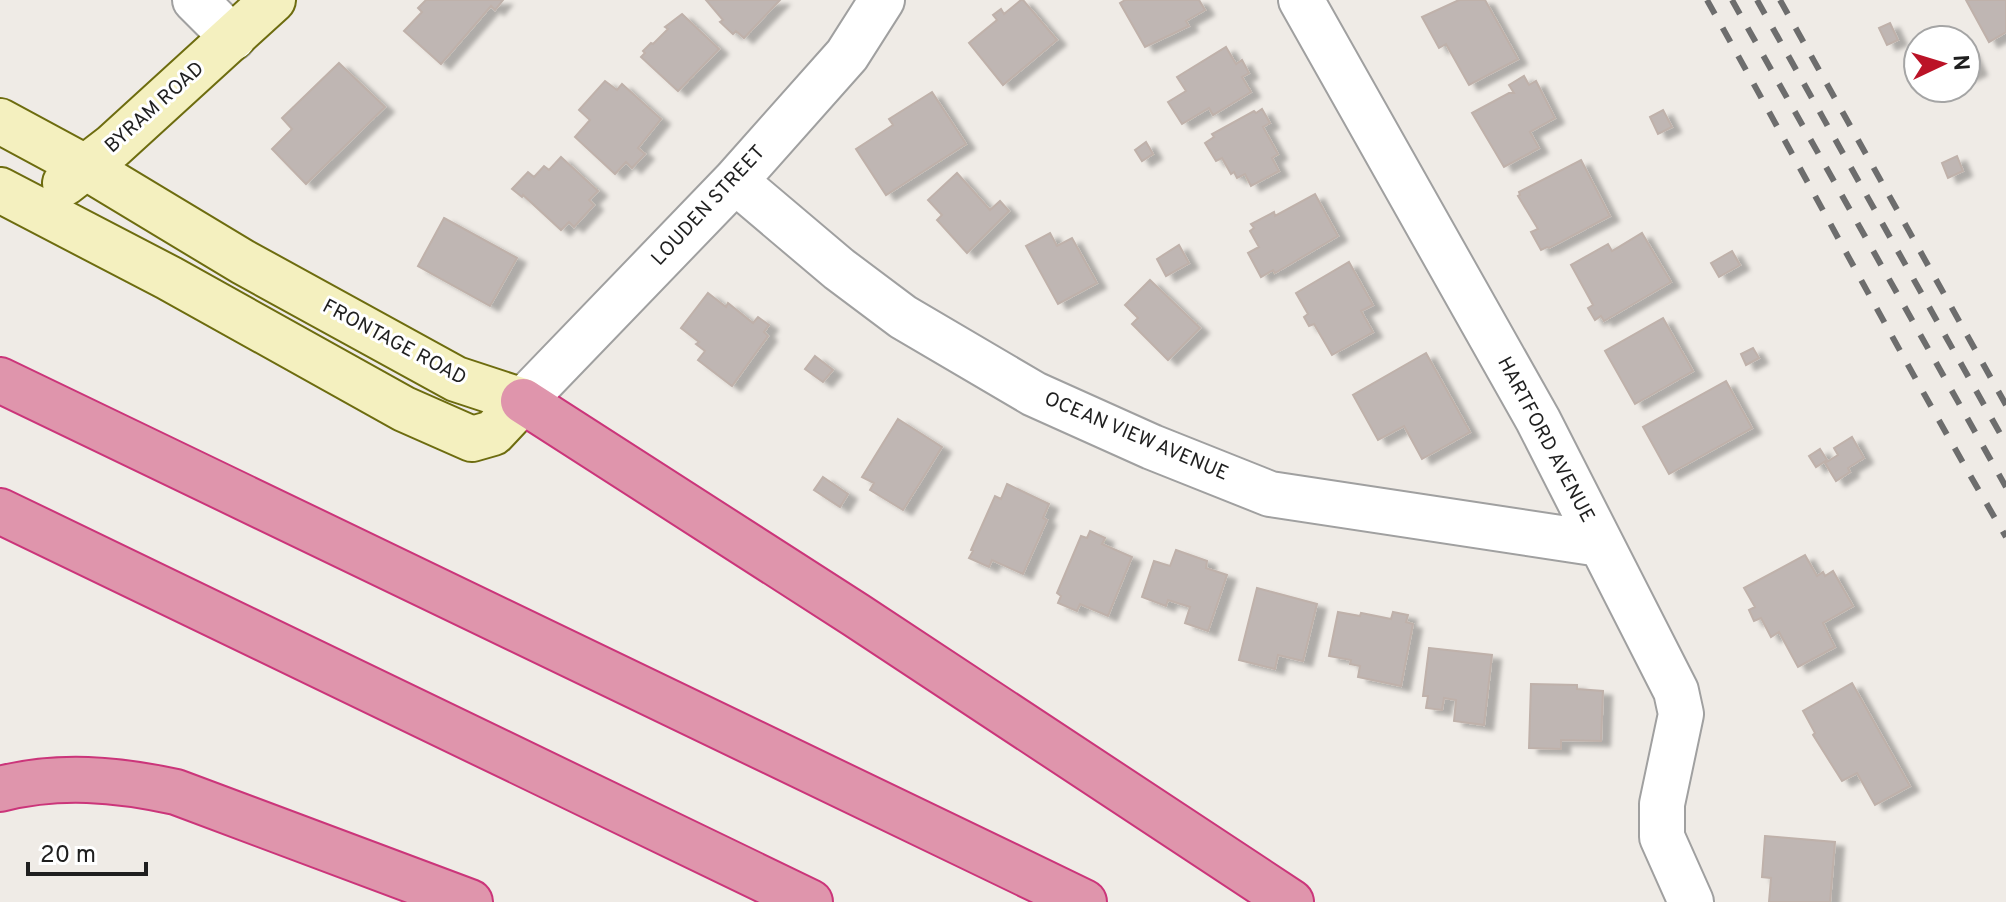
<svg xmlns="http://www.w3.org/2000/svg" width="2006" height="902" font-family="Overpass,sans-serif">
	<style>
		.building { fill: #bfb6b3; stroke: #bfb1aa; stroke-width: 2; filter: url(#shadow) }
		.lines { fill: none; stroke-linecap: round; stroke-linejoin: round }
		.minor-casing { stroke: #a0a0a0; stroke-width: 48 }
		.secondary-casing { stroke: #6d6c0f; stroke-width: 48 }
		.motorway-casing { stroke: #cb357a; stroke-width: 48 }
		.minor { stroke: #fff; stroke-width: 44 }
		.secondary { stroke: #f4f0bf; stroke-width: 44 }
		.motorway { stroke: #df95ac; stroke-width: 44 }
		.rail { stroke: #6d6d6d; stroke-width: 6; stroke-dasharray: 16 16; stroke-linecap: butt }
		.labels { text-anchor: middle; dominant-baseline: central; stroke-width: 6; stroke-linejoin: round; paint-order: stroke }
		.street-label { font-size: 20px; fill: #1f1f1f; stroke: #fff }
	</style>
	<defs>
		<filter id="shadow"><feDropShadow dx="9" dy="5" stdDeviation="2" flood-color="#0004"/></filter>
	</defs>
	<rect width="100%" height="100%" fill="#efebe6"/>
	<path class="building" d="M426,0H503L495,10L491,6L441,64L404,31L422,12L418,8Z
		M706,0H780L744,38L736,31L733,34L720,22L723,20Z
		M1021,0H1023L1057,40L1003,85L969,43L997,20L993,15L1001,9L1004,14Z
		M1125,0H1199L1205,10L1186,21L1189,26L1145,47L1120,3Z
		M1459,0H1485L1518,59L1469,85L1446,44L1439,48L1422,17Z
		M1966,0H2006V32L1989,42Z
		M682,14L719,49L678,91L641,57L645,53L643,51L651,43L653,44L668,29L665,27Z
		M1890,23L1898,40L1887,45L1879,28Z
		M1226,47L1236,64L1242,60L1249,73L1242,77L1251,92L1213,115L1209,108L1182,124L1168,102L1186,91L1177,77Z
		M1969,50L1978,70L1966,76V52Z
		M339,63L385,107L306,184L272,149L292,129L282,118Z
		M1524,76L1529,85L1536,81L1555,118L1530,132L1539,148L1504,167L1472,113L1509,93H1514L1509,85Z
		M605,81L617,90L622,84L661,119L638,148L645,154L632,168L626,162L615,174L575,137L590,120L579,110Z
		M932,92L966,144L886,195L856,149L893,125L889,119Z
		M1262,109L1270,123L1263,127L1278,154L1272,158L1279,171L1251,186L1245,174L1237,178L1234,172L1231,174L1222,158L1216,161L1205,143L1214,137L1212,134L1254,111L1256,113Z
		M1663,110L1672,127L1658,134L1650,117Z
		M1146,142L1153,154L1142,161L1135,150Z
		M1957,156L1963,171L1948,178L1942,163Z
		M561,157L598,191L589,200L594,205L574,227L569,222L561,230L523,195L522,197L512,189L528,172L534,177L544,166L549,170Z
		M1581,160L1610,216L1549,248L1547,247L1541,250L1531,232L1538,229L1518,196L1520,195L1519,192Z
		M957,173L990,210L1000,201L1009,211L967,253L937,220L942,215L928,200Z
		M1315,194L1338,236L1275,273L1273,270L1261,277L1248,253L1259,247L1250,231L1254,228L1251,224L1274,212L1275,216Z
		M444,218L517,258L490,306L418,266Z
		M1050,233L1057,246L1072,238L1097,283L1058,304L1026,246Z
		M1642,233L1671,282L1604,321L1601,316L1595,320L1588,308L1593,305L1571,265L1608,244L1612,251Z
		M1179,245L1189,263L1166,276L1157,259Z
		M1732,251L1740,265L1719,277L1711,263Z
		M1349,262L1373,305L1361,311L1373,332L1332,355L1314,324L1309,326L1304,317L1308,314L1296,293Z
		M1150,280L1200,328L1168,360L1132,324L1138,318L1125,305Z
		M708,293L726,307L728,303L753,323L758,317L769,325L764,332L768,336L732,386L698,360L705,351L696,344L699,342L681,328Z
		M1663,318L1693,371L1635,404L1605,351Z
		M1753,348L1759,358L1746,365L1741,354Z
		M1426,353L1470,432L1422,459L1404,426L1378,440L1353,395Z
		M815,356L833,370L823,382L805,369Z
		M1726,381L1752,428L1669,474L1643,427Z
		M898,419L942,447L903,510L870,490L874,483L862,477Z
		M1852,437L1864,458L1848,468L1850,472L1836,481L1825,463L1838,455L1834,448Z
		M1820,449L1827,460L1816,467L1809,456Z
		M823,477L848,494L840,507L814,490Z
		M1007,484L1049,504L1043,518L1047,520L1023,574L992,560L989,567L969,558L973,551L971,550L995,496L1001,499Z
		M1090,531L1105,538L1102,544L1132,557L1108,616L1080,604L1077,611L1058,603L1061,596L1057,593L1081,536L1087,538Z
		M1176,550L1207,561L1206,568L1227,575L1208,631L1185,623L1190,607L1168,600L1166,606L1142,597L1154,561L1170,566Z
		M1805,555L1817,576L1823,572L1825,576L1833,571L1853,606L1823,623L1835,647L1798,667L1779,632L1771,637L1761,618L1754,621L1749,610L1755,607L1744,588Z
		M1257,588L1317,604L1303,661L1278,655L1275,669L1239,660Z
		M1338,612L1360,616L1361,613L1391,619L1393,612L1408,615L1406,622L1413,624L1401,686L1358,677L1360,666L1350,664L1351,660L1329,656Z
		M1429,648L1492,655L1484,725L1454,721L1456,700L1444,698L1442,710L1426,708L1428,696H1423Z
		M1852,683L1910,786L1875,805L1857,773L1842,781L1813,735L1815,733L1803,711Z
		M1531,684L1577,685V689L1603,691L1601,741L1561,740V749L1529,748Z
		M1765,836L1835,842L1830,902H1769L1771,878L1762,877Z"/>
	<g class="lines">
		<defs>
			<path id="minor" d="M195,0L233,38
				M1301,0L1538,420L1676,691L1681,714L1662,804V837L1691,902
				M735,181L839,269L903,317L1034,394L1152,447L1270,494L1600,544
				M523,401L735,181L847,55L882,0"/>
			<path id="secondary" d="M0,121L87,168L243,262L456,379L523,401L493,433L472,439L404,409L169,278L0,190
				M65,183L113,146L273,0"/>
			<path id="motorway" d="M0,380L1084,902
				M523,401L856,615L1291,902
				M0,511L810,902
				M0,789C59,774 116,779 176,792L470,902"/>
		</defs>
		<use href="#minor" class="minor-casing"/>
		<use href="#secondary" class="secondary-casing"/>
		<use href="#motorway" class="motorway-casing"/>
		<use href="#minor" class="minor"/>
		<use href="#secondary" class="secondary"/>
		<use href="#motorway" class="motorway"/>
		<path class="rail" d="M1707,0C1807,178 1902,360 2006,537
			M1732,0L2006,487
			M1757,0L2006,444
			M1780,0L2006,405"/>
	</g>
	<g class="labels">
		<g class="street-label">
			<text transform="translate(155 108) rotate(-42)">BYRAM ROAD</text>
			<text transform="translate(709 206) rotate(-47)">LOUDEN STREET</text>
			<text transform="translate(394 343) rotate(28)">FRONTAGE ROAD</text>
			<text transform="translate(1136 437) rotate(23)">OCEAN VIEW AVENUE</text>
			<text transform="translate(1545 440) rotate(62)">HARTFORD AVENUE</text>
		</g>
	</g>
	<g transform="translate(1942 64) rotate(86)"><circle r="38" fill="#ffffff" stroke="#a5a5a5" stroke-width="2"/>
	<path d="M0-6L14 30L0 20L-14 30Z" fill="#bb1327"/>
	<text y="-12" font-size="22" font-weight="bold" text-anchor="middle" fill="#1f1f1f">N</text>
	</g>
	<path d="M28 862v12h118v-12" fill="none" stroke="#1f1f1f" stroke-width="4"/>
	<text x="40" y="862" font-size="24" fill="#1f1f1f" stroke="#ffffff" stroke-width="6" paint-order="stroke">20 m</text>
</svg>
